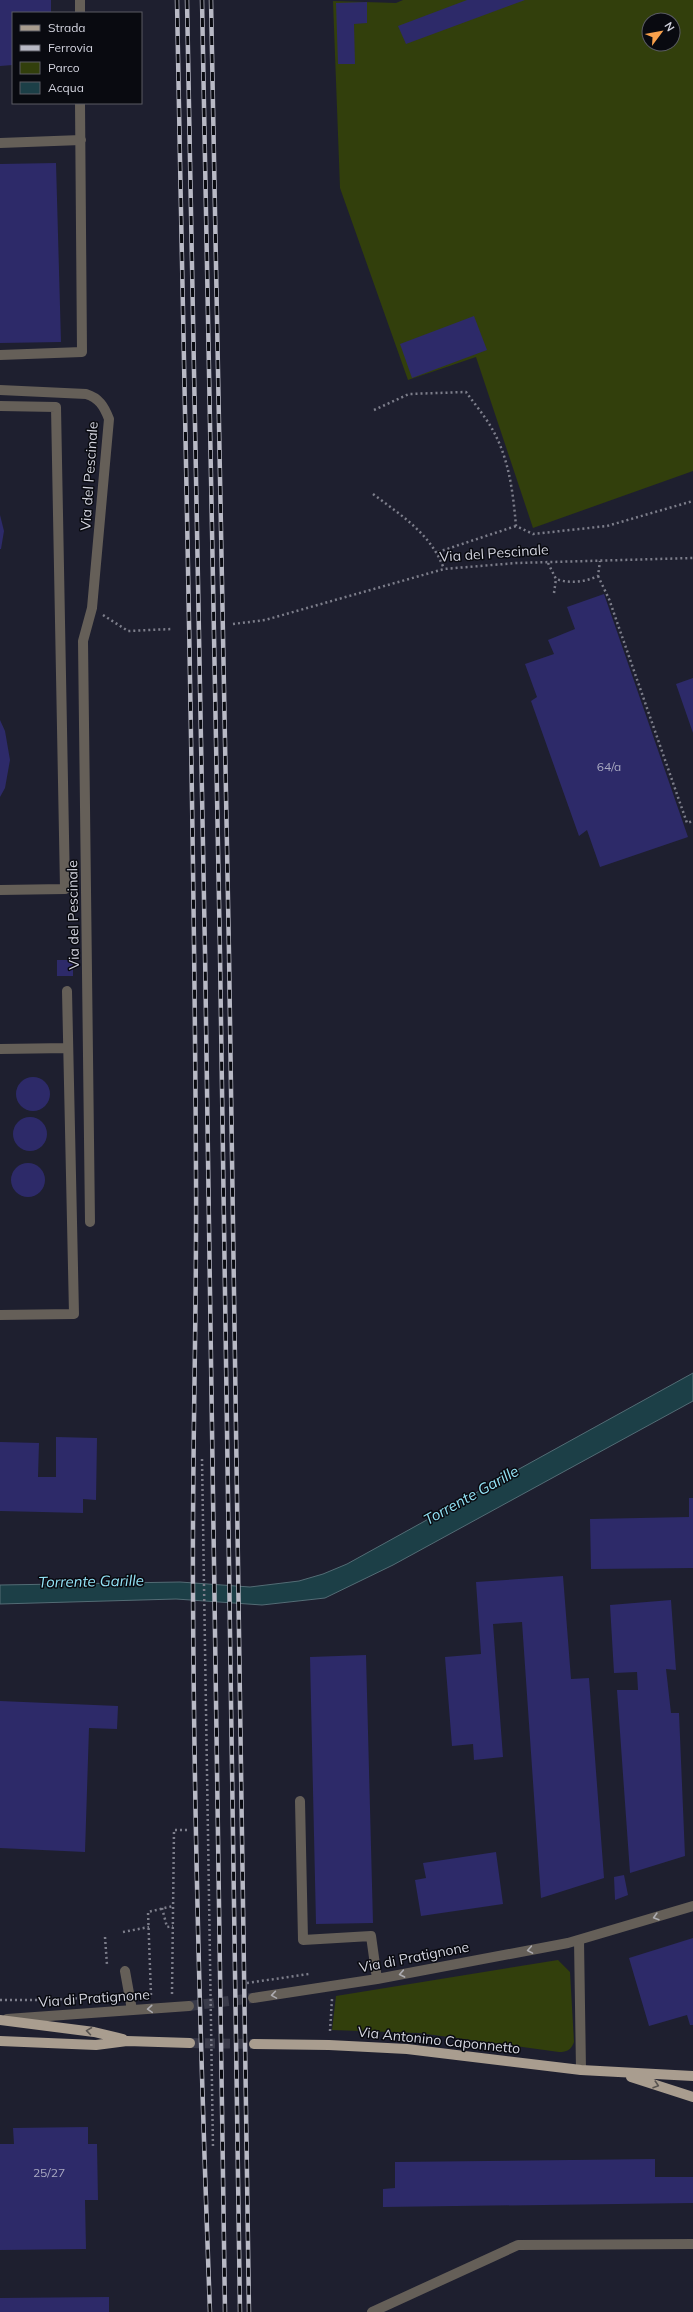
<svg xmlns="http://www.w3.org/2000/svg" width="693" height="2312" font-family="Mulish,sans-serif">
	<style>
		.green { fill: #323f0c; fill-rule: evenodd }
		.water { fill: #1c3f47; stroke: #536c75 }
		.building { fill: #2d2a69 }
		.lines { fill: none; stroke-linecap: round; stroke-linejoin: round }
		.minor-tunnel { stroke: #393a49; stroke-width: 10; stroke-dasharray: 10 5; stroke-linecap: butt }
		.major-tunnel { stroke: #393a49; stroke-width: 10; stroke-dasharray: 10 5; stroke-linecap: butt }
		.path { stroke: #7d7e8b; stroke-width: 2.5; stroke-dasharray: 2 3; stroke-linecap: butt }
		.minor { stroke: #655f58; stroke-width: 10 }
		.major { stroke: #a99d8f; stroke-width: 10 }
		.rail-casing { stroke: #b8b9c5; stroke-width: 4.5 }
		.rail { stroke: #090a10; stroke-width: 3; stroke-dasharray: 9; stroke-linecap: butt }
		.oneway { stroke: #acabb0 }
		.oneway2 { stroke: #595450 }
		.labels { text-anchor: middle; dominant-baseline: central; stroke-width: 3; stroke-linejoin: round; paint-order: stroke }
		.number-label { font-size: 12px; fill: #aaaac2 }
		.street-label { font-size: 14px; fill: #d3d4df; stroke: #090a10 }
		.water-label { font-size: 15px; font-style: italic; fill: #93e2f5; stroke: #090a10 }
	</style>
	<rect width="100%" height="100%" fill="#1e1f2f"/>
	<path class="green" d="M403,0H693V471L533,528L476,357L408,380L340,188L333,1L396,3ZM649,20H673V44H649Z
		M558,1960L570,1972L574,2042C571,2050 567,2052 559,2052L419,2033L332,2030L336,1996Z"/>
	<path class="water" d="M693,1373V1401L393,1565L325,1598L262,1605L176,1599L0,1604V1585L180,1582L250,1587L299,1581L323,1574L347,1564Z"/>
	<path class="building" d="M0,0H51V13H13V65L0,66Z
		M467,0H525L406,44L398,26Z
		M367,2V23L354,24L355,64H338L336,3Z
		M56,163L61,342L0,343V164Z
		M474,316L487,350L412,378L400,344Z
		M0,515L4,531L1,549H0Z
		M604,594L688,837L600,867L587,830L579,836L531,701L537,697L525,664L554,654L548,640L575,629L567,607Z
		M693,678V733L676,684Z
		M0,720L5,731L10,760L5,788L0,797Z
		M57,960H73V976H57Z
		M16 1094a17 17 0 1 1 34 0a17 17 0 1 1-34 0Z
		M13 1134a17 17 0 1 1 34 0a17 17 0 1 1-34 0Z
		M11 1180a17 17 0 1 1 34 0a17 17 0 1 1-34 0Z
		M56,1437L97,1438L96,1500L83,1499V1513L0,1511V1442L39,1443L38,1477H56Z
		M689,1498H693V1568L591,1569L590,1519L689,1517Z
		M563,1576L571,1679L589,1678L604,1878L541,1898L522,1622L493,1624L503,1757L474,1760L473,1744L452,1746L445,1657L481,1654L476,1582Z
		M671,1600L676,1670L666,1669L671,1713H679L685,1856L630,1873L617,1690H638L637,1672L614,1673L610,1605Z
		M366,1655L373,1923L316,1924L310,1657Z
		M0,1701L118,1706L117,1729L89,1728L85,1852L0,1848Z
		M496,1852L503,1904L421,1916L415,1880L426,1878L423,1863Z
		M624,1875L628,1895L615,1900L614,1877Z
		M693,1938V2025H690L687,2015L649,2026L629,1958Z
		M88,2127V2144H97L98,2200H85L86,2249L0,2250V2144H14L13,2128Z
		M655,2159V2177H693V2203L383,2207V2189L395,2188V2162Z
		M109,2297V2312H0V2298Z"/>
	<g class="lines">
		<path class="minor-tunnel" d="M189,2006L253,1998"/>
		<path class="major-tunnel" d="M190,2043L254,2044"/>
		<path class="path" d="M374,410L409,394L466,392C474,403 484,415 491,427C509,457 513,492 516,526L533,534L607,526L693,501
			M373,494C402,516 431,534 444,569
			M438,552L516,526
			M548,563L556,579C570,584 585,582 598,576L600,561
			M598,576L609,599L687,823L693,821
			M554,593L556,579
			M103,615L128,631L172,629
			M233,624L265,620L444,569L516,563L693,558
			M202,1459L213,2149
			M162,1908L167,1927L173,1926
			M123,1932L149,1927
			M105,1937L107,1965
			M247,1983L309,1974
			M172,1994L174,1830H190
			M151,1995L148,1912L173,1906
			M0,2000H47L118,1996
			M330,2031L332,1999"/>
		<path class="minor" d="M80,0V13
			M0,143L81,140
			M0,355L82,352L80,103
			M0,390L86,394C99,398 104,406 109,419L92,608L83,641L90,1222
			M0,406L56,407L65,889L0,890
			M0,1049L68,1048
			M0,1315L74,1314L67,991
			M300,1801L303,1940L371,1936L377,1979
			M579,1940L581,2070
			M125,1971L132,2010
			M253,1998L377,1979L568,1943L693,1906
			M7,2019L189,2006
			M372,2312L518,2245L693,2244"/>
		<path class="major" d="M0,2020L94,2032L123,2039
			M0,2041L96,2045L127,2041L190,2043
			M254,2044L329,2045L407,2049L581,2070L693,2076
			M631,2077L693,2097"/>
		<defs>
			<path id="rail" d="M177,0C184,391 194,782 196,1173C197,1313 192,1452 193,1592C194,1832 201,2072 210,2312
				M187,0L205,952L225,2312
				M202,0L220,953L240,2312
				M211,0L229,953L249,2312"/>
		</defs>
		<use href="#rail" class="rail-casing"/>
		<use href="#rail" class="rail"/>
	</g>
	<defs><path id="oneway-chevron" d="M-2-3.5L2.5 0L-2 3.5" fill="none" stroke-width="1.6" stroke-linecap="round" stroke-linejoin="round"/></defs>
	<g class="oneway">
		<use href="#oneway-chevron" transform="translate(656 1917) rotate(164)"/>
		<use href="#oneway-chevron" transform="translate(530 1950) rotate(170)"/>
		<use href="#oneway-chevron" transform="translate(402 1974) rotate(169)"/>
		<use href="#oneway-chevron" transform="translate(274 1995) rotate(171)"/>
		<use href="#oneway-chevron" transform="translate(150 2009) rotate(176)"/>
	</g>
	<g class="oneway2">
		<use href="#oneway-chevron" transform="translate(89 2031) rotate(-172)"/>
		<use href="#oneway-chevron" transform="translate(656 2085) rotate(18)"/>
	</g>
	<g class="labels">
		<g class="number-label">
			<text x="609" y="766">64/a</text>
			<text x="49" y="2172">25/27</text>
		</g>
		<g class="street-label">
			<text transform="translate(89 476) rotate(-86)">Via del Pescinale</text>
			<text transform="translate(494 553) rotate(-4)">Via del Pescinale</text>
			<text transform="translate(73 915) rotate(-91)">Via del Pescinale</text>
			<text transform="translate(414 1957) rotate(-11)">Via di Pratignone</text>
			<text transform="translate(94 1998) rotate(-4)">Via di Pratignone</text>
			<text transform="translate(439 2040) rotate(6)">Via Antonino Caponnetto</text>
		</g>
		<g class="water-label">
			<text transform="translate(471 1495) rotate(-29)">Torrente Garille</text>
			<text transform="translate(91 1581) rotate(-1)">Torrente Garille</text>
		</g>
	</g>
	<rect x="12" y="12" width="130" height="92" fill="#090a10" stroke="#5a5b63"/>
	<rect x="20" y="25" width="20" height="6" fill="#a99d8f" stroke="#5a5b63"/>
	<text x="48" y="32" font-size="12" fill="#d3d4df">Strada</text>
	<rect x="20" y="45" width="20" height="6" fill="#b8b9c5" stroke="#5a5b63"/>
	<text x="48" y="52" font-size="12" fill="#d3d4df">Ferrovia</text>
	<rect x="20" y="62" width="20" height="12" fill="#323f0c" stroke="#5a5b63"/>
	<text x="48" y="72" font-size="12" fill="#d3d4df">Parco</text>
	<rect x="20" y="82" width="20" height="12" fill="#1c3f47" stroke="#5a5b63"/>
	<text x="48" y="92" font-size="12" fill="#d3d4df">Acqua</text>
	<g transform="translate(661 32) rotate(58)"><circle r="19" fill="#090a10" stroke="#5a5b63"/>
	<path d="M0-3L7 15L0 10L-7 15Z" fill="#f8a04b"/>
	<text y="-6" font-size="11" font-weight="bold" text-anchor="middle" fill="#d3d4df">N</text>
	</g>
</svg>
